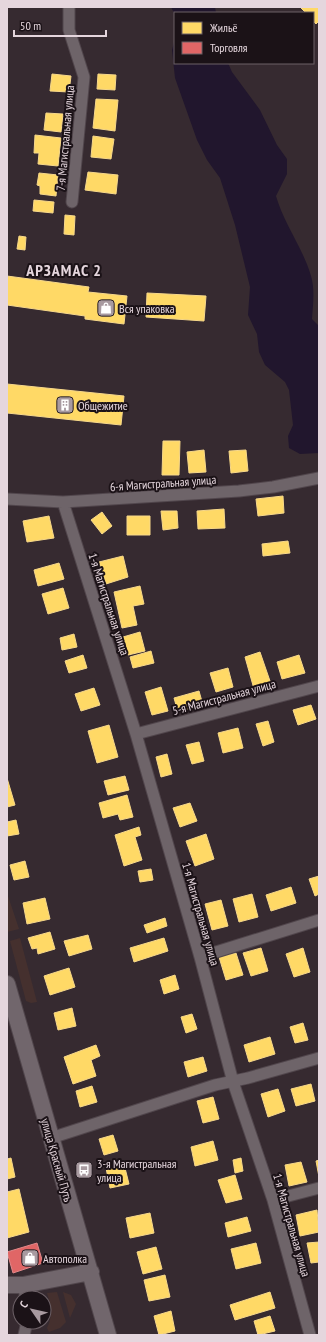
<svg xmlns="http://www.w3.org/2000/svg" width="326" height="1342" font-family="'PT Sans Narrow',sans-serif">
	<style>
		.green { fill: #45302e }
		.water { fill: #21162d }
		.homes { fill: #ffd966; stroke: #f7d88a }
		.shops { fill: #e06666; stroke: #e2888a }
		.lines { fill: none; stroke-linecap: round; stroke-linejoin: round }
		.street-casing { stroke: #51464c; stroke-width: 13 }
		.secondary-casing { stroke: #51464c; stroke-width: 18 }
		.street { stroke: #6e6469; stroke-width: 11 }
		.secondary { stroke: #71666c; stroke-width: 16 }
		.labels { text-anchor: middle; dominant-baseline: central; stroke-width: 4; stroke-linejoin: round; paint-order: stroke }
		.street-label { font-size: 12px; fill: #e5d6dd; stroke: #1b1217 }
		.poi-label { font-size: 12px; fill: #e5d6dd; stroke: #1b1217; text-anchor: start }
		.district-label { font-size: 16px; font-weight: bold; letter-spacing: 1px; fill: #e5d6dd; stroke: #1b1217 }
	</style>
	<rect width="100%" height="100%" fill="#362a30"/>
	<path class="green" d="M7,893L19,929L7,932Z
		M20,938L37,1002L31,1003L26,1001L10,941Z
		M57,1292L66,1322L60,1328L49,1332L47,1328C53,1316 51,1306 47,1293Z
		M63,1292L71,1295L76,1304L70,1318Z"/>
	<path class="water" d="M171,7H215L216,13H175V15Z
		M175,39V63H228L232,72L260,110L277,145L287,159V174L276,196C284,224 303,248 311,276C315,289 313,305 312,319L319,326V453L300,454L289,448L288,436L293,425L289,390L285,382L265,365L259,352L257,334L248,315L250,287L235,225L220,178L207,160L197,140L175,78L172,50Z"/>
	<path class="homes" d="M300,7H319V21L316,24L313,21V13H306Z
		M52,74L71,76L69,92L50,91Z
		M98,74L116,75L115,90L97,89Z
		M96,99L118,100L115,131L93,128Z
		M46,113L63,114L61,132L44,130Z
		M35,135L61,138L58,166L38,164L39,153H34Z
		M93,136L114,139L111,159L91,157Z
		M88,172L118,175L116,194L85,190Z
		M39,173L58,175L56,196L40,194V186L37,185Z
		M34,200L54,202L53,213L33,211Z
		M65,215L75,216L74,235L64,234Z
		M19,236L26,237L25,250L17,249Z
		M7,276L89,287L88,292L127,296L124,324L85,319V316L7,305Z
		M147,293L206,296L204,321L146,317Z
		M7,384L124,396L121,425L7,413Z
		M163,441H180L179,475H162Z
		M204,450L206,472L189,473L187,452Z
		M246,450L248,471L231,473L229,451Z
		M283,496L284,513L258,516L256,499Z
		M224,509L225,528L198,529L197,511Z
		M161,511H177L178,528L163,530Z
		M102,512L112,526L102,534L91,520Z
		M49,516L54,538L27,542L23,521Z
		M127,516H150V535H127Z
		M288,541L290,553L263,556L262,544Z
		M123,556L128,577L106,584L99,562Z
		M59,563L64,579L38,586L34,570Z
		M140,586L144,604L133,606L137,625L122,628L114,592Z
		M63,588L69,608L48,614L42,594Z
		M140,632L145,651L128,655L123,637Z
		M74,634L77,647L62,650L60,638Z
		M151,651L154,663L133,668L130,657Z
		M260,652L271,684L254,689L245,657Z
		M83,655L87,668L69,673L65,661Z
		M299,655L305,673L282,679L277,662Z
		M228,668L233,687L216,692L210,673Z
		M161,687L168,711L152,715L145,692Z
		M94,688L100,705L81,711L75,694Z
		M199,691L203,705L178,712L174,698Z
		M311,705L316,719L298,725L293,710Z
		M268,721L274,742L263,746L256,724Z
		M109,725L118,757L97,763L88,731Z
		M238,728L243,748L223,753L218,733Z
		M199,742L204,761L192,764L186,745Z
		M167,754L172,774L161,777L156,757Z
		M125,776L129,790L108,795L104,781Z
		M7,778L15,805L7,807Z
		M127,795L133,817L120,820L118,814L103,818L99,803Z
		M190,803L197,821L180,827L173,808Z
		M16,820L19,834L7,836V822Z
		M139,827L141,835L135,837L142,860L124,866L115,835Z
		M206,834L214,859L195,866L186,841Z
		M25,861L29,877L14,880L10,865Z
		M151,869L153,880L140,882L138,871Z
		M319,876V894L315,896L309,879Z
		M291,887L296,903L271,911L266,895Z
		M252,894L258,917L239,922L233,899Z
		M45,898L50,919L27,924L23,903Z
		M221,900L228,926L212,930L205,904Z
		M165,918L167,926L147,933L144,925Z
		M50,932L55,949L38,954L37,948L32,949L28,938Z
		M88,935L92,949L69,956L64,941Z
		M164,938L168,951L134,962L130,948Z
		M261,948L268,971L251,976L243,953Z
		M303,948L310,972L294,977L286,954Z
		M236,953L243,975L226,980L219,957Z
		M69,968L75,987L50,995L44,976Z
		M175,975L179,989L164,994L160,980Z
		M72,1008L76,1026L58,1030L54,1013Z
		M192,1014L197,1029L186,1033L181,1017Z
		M303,1023L308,1040L295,1043L290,1027Z
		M270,1037L275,1054L249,1062L244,1045Z
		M96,1045L100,1056L91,1060L96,1076L73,1084L64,1057Z
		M203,1057L207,1071L188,1077L184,1062Z
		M311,1084L315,1101L296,1106L291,1089Z
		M92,1086L97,1102L80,1107L76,1091Z
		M278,1089L285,1111L268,1117L261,1094Z
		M213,1097L219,1119L203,1123L197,1101Z
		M113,1135L118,1151L104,1155L99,1139Z
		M213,1141L218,1160L195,1166L191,1147Z
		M11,1158L15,1177L7,1179V1159Z
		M241,1158L243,1171L235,1173L233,1160Z
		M319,1160V1177L316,1161Z
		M301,1162L307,1182L289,1186L285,1165Z
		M124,1164L129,1184L110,1188L106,1168Z
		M235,1175L242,1199L226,1203L218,1180Z
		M19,1189L29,1232L7,1238V1192Z
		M317,1210L319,1232L300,1236L296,1215Z
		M150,1213L154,1233L130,1238L126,1218Z
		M247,1217L251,1231L228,1237L225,1223Z
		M319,1242V1262L311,1263L307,1243Z
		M256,1243L261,1263L236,1269L231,1249Z
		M156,1247L162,1269L143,1274L137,1252Z
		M165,1275L170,1297L149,1301L144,1280Z
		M270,1292L275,1308L235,1320L230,1305Z
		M171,1311L175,1331L159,1335L154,1316Z
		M270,1316L275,1331L258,1335L254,1321Z"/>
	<path class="shops" d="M37,1243L43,1263L13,1273L7,1252Z"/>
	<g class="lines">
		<defs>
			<path id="street" d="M69,7V30L84,77L72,202
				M7,499L63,502L239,491L273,487L319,478
				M63,502L136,734L200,957L233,1082L273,1200L310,1335
				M136,734L319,686
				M200,957L319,920
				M51,1138L215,1085L248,1078L319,1058
				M273,1200L319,1188
				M23,1285L26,1298
				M24,1335L27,1322"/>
			<path id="secondary" d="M7,984L108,1335
				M7,1285H23L91,1272"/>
		</defs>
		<use href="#street" class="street-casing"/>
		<use href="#secondary" class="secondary-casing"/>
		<use href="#street" class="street"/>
		<use href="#secondary" class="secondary"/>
	</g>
	<defs>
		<symbol id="shop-square" viewBox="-11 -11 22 22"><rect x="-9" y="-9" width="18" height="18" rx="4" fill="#a89aa0" stroke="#1b1217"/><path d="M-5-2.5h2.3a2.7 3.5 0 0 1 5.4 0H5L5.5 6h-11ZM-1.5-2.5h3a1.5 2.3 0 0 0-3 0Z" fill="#fff"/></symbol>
		<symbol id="building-square" viewBox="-11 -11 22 22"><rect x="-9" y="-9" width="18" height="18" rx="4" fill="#a89aa0" stroke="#1b1217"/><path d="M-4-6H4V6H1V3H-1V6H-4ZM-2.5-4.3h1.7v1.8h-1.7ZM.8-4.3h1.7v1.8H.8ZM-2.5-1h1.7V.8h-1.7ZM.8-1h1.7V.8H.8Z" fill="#fff"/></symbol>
		<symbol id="bus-square" viewBox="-11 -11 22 22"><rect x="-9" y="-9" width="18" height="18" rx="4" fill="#a89aa0" stroke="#1b1217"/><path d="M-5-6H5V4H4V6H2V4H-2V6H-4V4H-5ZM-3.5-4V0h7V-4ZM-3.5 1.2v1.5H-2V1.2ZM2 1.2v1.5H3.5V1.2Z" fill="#fff"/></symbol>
	</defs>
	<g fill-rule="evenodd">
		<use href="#shop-square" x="96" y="298" width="20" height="20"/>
		<use href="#building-square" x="55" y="395" width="20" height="20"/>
		<use href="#bus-square" x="74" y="1160" width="20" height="20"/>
		<use href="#shop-square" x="20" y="1248" width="20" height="20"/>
	</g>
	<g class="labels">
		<g class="street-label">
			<text transform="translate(65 138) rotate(-85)">7-я Магистральная улица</text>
			<text transform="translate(163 483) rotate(-4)">6-я Магистральная улица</text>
			<text transform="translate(109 604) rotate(72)">1-я Магистральная улица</text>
			<text transform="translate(224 697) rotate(-15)">5-я Магистральная улица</text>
			<text transform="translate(201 914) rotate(74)">1-я Магистральная улица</text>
			<text transform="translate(57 1160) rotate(74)">улица Красный Путь</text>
			<text transform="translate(292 1225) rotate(74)">1-я Магистральная улица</text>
		</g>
		<g class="poi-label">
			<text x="119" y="308">Вся упаковка</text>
			<text x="78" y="405">Общежитие</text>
			<text x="97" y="1163">3-я Магистральная<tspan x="97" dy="14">улица</tspan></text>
			<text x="43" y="1258">Автополка</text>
		</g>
		<g class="district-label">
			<text x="64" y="270">АРЗАМАС 2</text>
		</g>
	</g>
	<rect width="326" height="1342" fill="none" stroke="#e5d6dd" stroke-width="16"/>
	<rect x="174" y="12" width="140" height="52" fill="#1b1217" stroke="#6c6066"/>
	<rect x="182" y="22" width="20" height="12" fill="#ffd966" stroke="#6c6066"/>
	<text x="210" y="32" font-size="12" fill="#e5d6dd">Жильё</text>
	<rect x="182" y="42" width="20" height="12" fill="#e06666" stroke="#6c6066"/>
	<text x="210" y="52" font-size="12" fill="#e5d6dd">Торговля</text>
	<g transform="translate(32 1310) rotate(304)"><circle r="19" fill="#1b1217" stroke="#6c6066"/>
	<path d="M0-3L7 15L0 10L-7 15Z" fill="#a89aa0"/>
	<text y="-6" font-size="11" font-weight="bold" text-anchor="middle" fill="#e5d6dd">С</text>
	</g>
	<path d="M14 30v6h92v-6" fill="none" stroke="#e5d6dd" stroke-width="2"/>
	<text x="20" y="30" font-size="12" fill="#e5d6dd" stroke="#1b1217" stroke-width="3" paint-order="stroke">50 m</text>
</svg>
